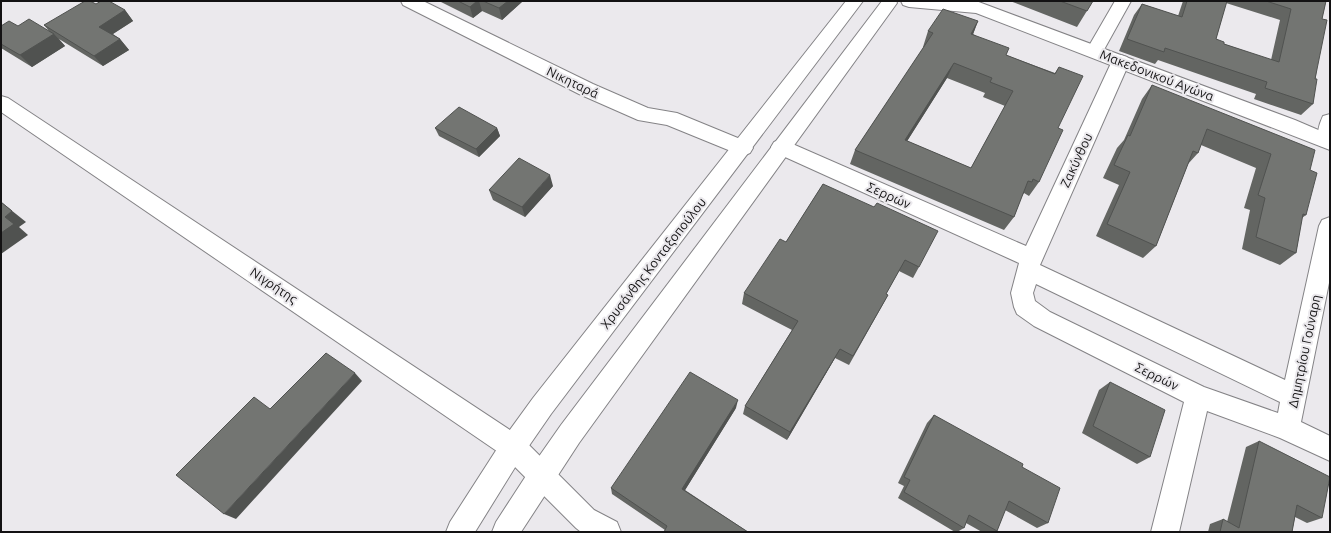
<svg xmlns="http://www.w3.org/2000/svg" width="1331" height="533" font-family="Ubuntu,sans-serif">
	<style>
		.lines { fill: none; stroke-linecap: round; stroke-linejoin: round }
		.street-casing { stroke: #848386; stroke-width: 2 }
		.secondary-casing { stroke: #848386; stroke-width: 2 }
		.street { fill: #fff; fill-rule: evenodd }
		.secondary { fill: #fff; fill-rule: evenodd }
		.wall { fill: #636562; fill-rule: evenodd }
		.shaded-wall { fill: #505250 }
		.building { fill: #737572; stroke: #505250; fill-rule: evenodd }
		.labels { text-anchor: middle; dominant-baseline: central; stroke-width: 4; stroke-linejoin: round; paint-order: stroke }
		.street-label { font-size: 13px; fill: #131213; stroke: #ebe9ed }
	</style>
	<rect width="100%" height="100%" fill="#ebe9ed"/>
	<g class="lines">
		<defs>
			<path id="street" d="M401,1H423L593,84L648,108L677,113L750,143L753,148L750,153L743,156L667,125L638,120L579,94L403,5Z
				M1115,1H1131L1101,55L1095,57L1089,55L1086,51Z
				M1121,55L1127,57L1130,61L1040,265L1285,380L1319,226L1322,220L1330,217V278L1301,422L1330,436V461L1280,438L1207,411L1179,532H1151L1184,402L1034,326L1017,314L1014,307L1011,293L1019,263L774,152L771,147L774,142L781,139L788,142L1026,246L1112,61L1115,57ZM1036,284L1280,402L1278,413L1204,387L1050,312L1035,301L1033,293Z
				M1,96L8,98L522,438L594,510L617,522L621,532H581L576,528L504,456L1,112Z
				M1330,114V147L1320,146C1315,138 1319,124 1323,116Z"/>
			<path id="secondary" d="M846,1H863L551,414L522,456L475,532H446L450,522L504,438L533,398Z
				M882,1H896L897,3L579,443L521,532H492L496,522L533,465L561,425Z
				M901,1H976L1295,120L1330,135V150L976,13L909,7L903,5Z"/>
		</defs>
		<use href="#street" class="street-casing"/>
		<use href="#secondary" class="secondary-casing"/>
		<use href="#street" class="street"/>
		<use href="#secondary" class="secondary"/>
	</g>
	<path class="wall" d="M439,1H523L502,20L482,11L473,18Z
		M1010,1H1093L1077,27Z
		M1183,1H1326L1322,19L1313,104L1301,115L1254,99L1256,94L1158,60L1155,64L1119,51L1134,15L1142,4L1178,16ZM1226,3L1280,20L1271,60L1224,44L1216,39Z
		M96,4L125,10L133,21L113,34L120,39L129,50L103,66L59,39L65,46L32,67L1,48V26H18L49,31L44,25Z
		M978,21L973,34L1006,55L1055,73L1059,67L1058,128L1039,182L1029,196L1024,193L1022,196L1014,217L1004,230L850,164L855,150L924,47H923L928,31ZM947,78L985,93L983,97L1005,106L971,168L907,141Z
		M1152,85L1310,170L1306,215L1302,218L1296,253L1280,265L1242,249L1250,210L1244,208L1256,168L1201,145L1198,153L1188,164L1156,246L1143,258L1096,236L1119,185L1103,178L1117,148L1124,140L1142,99Z
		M435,128H497L500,136L479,157L439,136Z
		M823,184L919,267L913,278L899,271L886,294L888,295L882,306L849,365L835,358L787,440L743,414L745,406L792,330L742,304L744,293L786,242Z
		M553,186L525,217L493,200L489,190Z
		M1110,382L1150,457L1137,464L1082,433L1099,390Z
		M736,408L685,490L748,532L665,530L612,494L611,488Z
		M934,415L1022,467L1048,523L1037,528L1005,510L997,531L995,532H982L966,523L964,528L957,532H955L898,498L904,486L898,483L927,423Z
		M1259,441L1322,518L1307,523L1295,517L1292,532H1208L1210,524L1223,519L1227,522L1246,447Z"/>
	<path class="shaded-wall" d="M477,1H479L482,11L473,18L470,7Z
		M508,1H523L502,20L499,8Z
		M125,10L133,21L108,37L99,27Z
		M978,21L972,37L971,34Z
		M54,34L65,46L32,67L20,55Z
		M120,39L129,50L103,66L94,56Z
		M954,63L947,78L899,154L905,140Z
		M497,128L500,136L479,157L476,149Z
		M550,175L553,186L525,217L522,207Z
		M1,202L26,222L19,227L28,235L1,254V233L5,217Z
		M840,349L835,358L787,440L790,432Z
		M355,373L362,381L236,519L224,514Z
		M738,400L736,408L682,495V489Z"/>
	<path class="building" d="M85,1H90L96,4L101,1H109L125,10L99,27L120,39L94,56L44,25Z
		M458,1H477L470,7Z
		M483,1H508L499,8Z
		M1060,1H1093L1087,11Z
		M1187,1H1227L1216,39L1224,42V44L1279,62L1291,9L1266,1H1326L1322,19L1327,20L1315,79H1317L1313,104L1265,88L1267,82L1165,48L1164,52L1127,39L1142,4L1182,17Z
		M943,9L978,21L971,34L1009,48L1006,55L1055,74L1059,67L1083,76L1058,128L1063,130L1039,182L1033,179L1032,182L1028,181L1014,217L855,150L933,33L928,31ZM954,63L992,78L990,82L1013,91L971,168L905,140Z
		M29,19L54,34L20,55L1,44V26L9,21L18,26Z
		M1152,85L1315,150L1310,170L1317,173L1306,215L1303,214L1296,253L1256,237L1265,198L1258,195L1271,154L1207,129L1198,153L1193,151L1156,246L1107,224L1130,172L1114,165L1128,135L1130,136Z
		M459,107L497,128L476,149L435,128Z
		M519,158L550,175L522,207L489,190Z
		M823,184L874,207L877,203L938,231L919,267L905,260L886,294L888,295L853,356L840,349L790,432L745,406L798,321L744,293L780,239L786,242Z
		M1,202L12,211L5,217L14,224L1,233Z
		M326,353L355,373L224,514L176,475L254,397L270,409Z
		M690,372L738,400L682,489L748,532H664L667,526L611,488Z
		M1110,382L1165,410L1150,457L1093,426Z
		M934,415L1023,464L1022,467L1060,488L1048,523L1009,501L997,531L969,515L964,528L904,492L910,480L904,477Z
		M1259,441L1330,477L1322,518L1297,505L1292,532H1220L1223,519L1239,528Z"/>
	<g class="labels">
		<g class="street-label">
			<text transform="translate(1157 75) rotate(21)">Μακεδονικού Αγώνα</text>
			<text transform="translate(573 82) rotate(26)">Νικηταρά</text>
			<text transform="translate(1076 160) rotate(-65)">Ζακύνθου</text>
			<text transform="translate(889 195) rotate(24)">Σερρών</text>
			<text transform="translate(653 263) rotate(-52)">Χρυσάνθης Κονταξοπούλου</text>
			<text transform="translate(274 285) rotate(34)">Νιγρήτης</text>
			<text transform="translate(1304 351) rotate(-78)">Δημητρίου Γούναρη</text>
			<text transform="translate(1157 376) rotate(26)">Σερρών</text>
		</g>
	</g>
	<rect width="1331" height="533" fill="none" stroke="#131213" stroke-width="4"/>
</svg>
